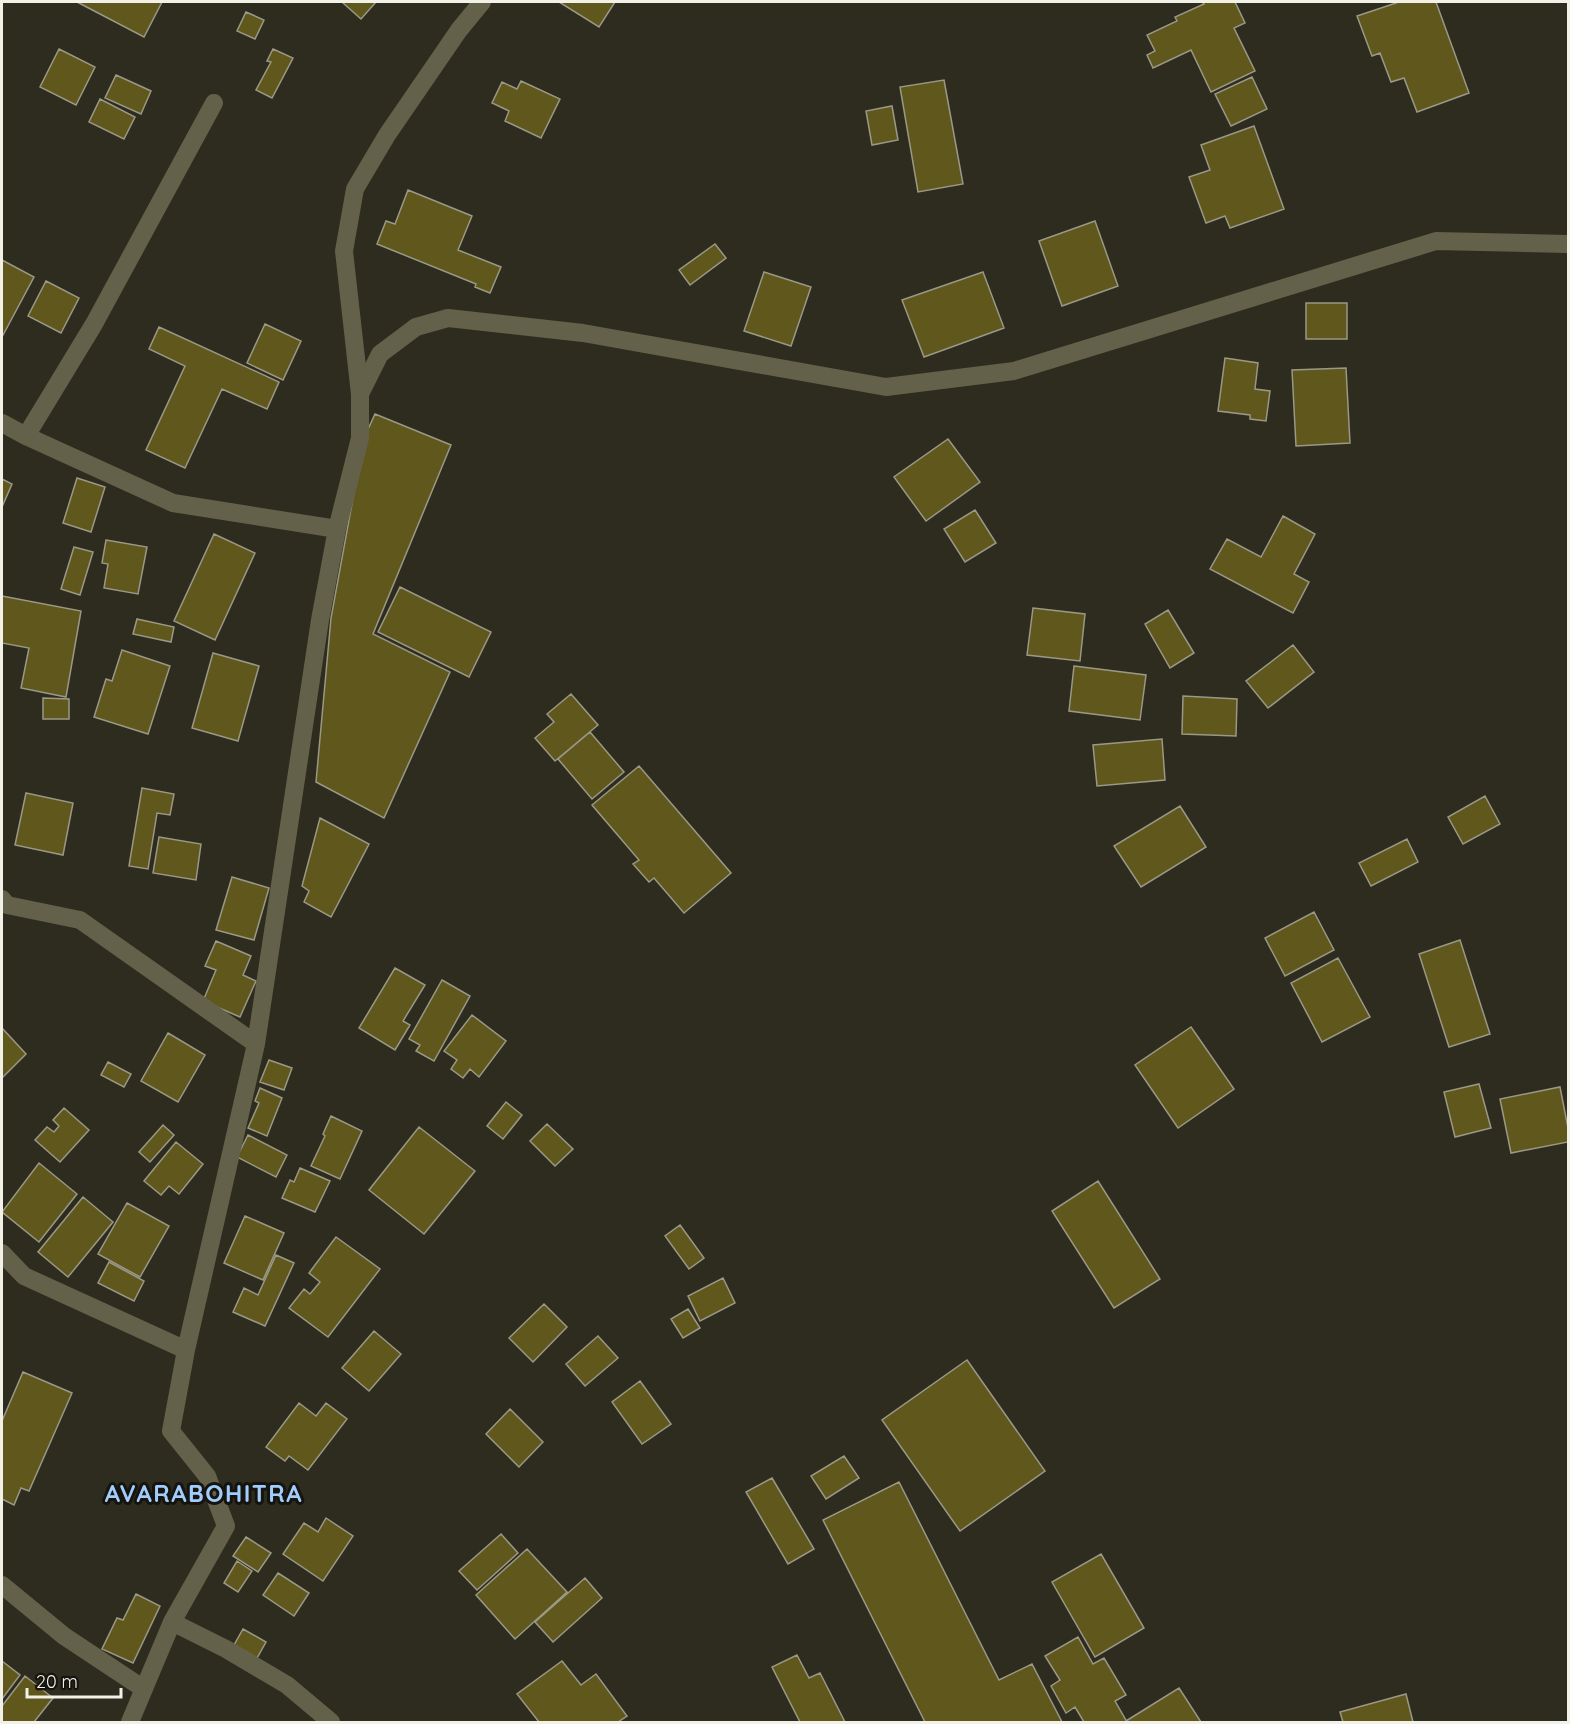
<svg xmlns="http://www.w3.org/2000/svg" width="1570" height="1724" font-family="Quicksand,sans-serif">
	<style>
		.building { fill: #5f571c; stroke: #9a9887; stroke-width: 1.5 }
		.lines { fill: none; stroke-linecap: round; stroke-linejoin: round }
		.street { stroke: #64614a; stroke-width: 18 }
		.labels { text-anchor: middle; dominant-baseline: central; stroke-width: 6; stroke-linejoin: round; paint-order: stroke }
		.district-label { font-size: 24px; font-weight: bold; letter-spacing: 1.5px; fill: #a2ccfb; stroke: #15140e }
	</style>
	<rect width="100%" height="100%" fill="#2e2c1f"/>
	<path class="building" d="M77,2H162L144,37Z
		M342,2H376L361,19Z
		M559,2H615L599,27Z
		M1202,2H1235L1245,23L1234,28L1255,71L1211,92L1191,50L1153,68L1147,55L1155,51L1147,35L1177,21L1175,17L1204,4Z
		M1399,2H1436L1469,93L1417,112L1404,78L1391,82L1380,53L1372,56L1357,16Z
		M246,12L264,20L255,39L237,31Z
		M59,49L95,67L76,105L40,87Z
		M273,49L293,58L272,98L256,90L271,62L267,61Z
		M116,75L151,91L141,114L105,98Z
		M1252,77L1267,109L1231,126L1215,94Z
		M944,80L963,184L918,192L900,87Z
		M521,81L560,99L541,138L505,121L509,111L492,103L502,82L517,89Z
		M100,99L135,117L124,139L89,122Z
		M892,106L898,140L872,145L866,111Z
		M1254,126L1284,209L1230,228L1225,216L1206,223L1189,177L1210,170L1201,145Z
		M408,190L472,216L458,250L501,267L490,293L475,287L476,284L377,244L386,221L395,224Z
		M1095,221L1118,286L1062,306L1039,241Z
		M715,244L726,258L690,285L679,270Z
		M2,260L34,277L2,337Z
		M764,272L811,287L791,346L744,331Z
		M983,272L1004,328L924,357L902,300Z
		M46,281L79,298L61,333L28,316Z
		M1306,303H1347V339H1306Z
		M265,324L301,341L283,380L247,363Z
		M159,327L279,382L267,409L222,389L185,468L146,450L185,366L149,349Z
		M1225,358L1258,363L1255,389L1270,391L1266,421L1250,419V415L1218,411Z
		M1346,368L1350,443L1296,446L1292,370Z
		M375,414L451,445L373,634L450,672L384,818L316,782L331,618L364,438Z
		M948,439L980,482L926,521L894,477Z
		M77,478L105,487L91,532L63,523Z
		M2,479L12,484L2,507Z
		M975,510L996,543L965,562L944,529Z
		M1283,516L1315,534L1294,574L1309,582L1293,613L1210,569L1227,539L1261,557Z
		M214,534L255,553L215,640L174,621Z
		M106,540L147,547L138,594L104,588L108,564L102,563Z
		M74,547L93,552L80,595L61,589Z
		M400,587L491,632L469,677L378,632Z
		M2,596L81,611L66,697L21,688L29,648L2,643Z
		M1033,608L1085,614L1080,661L1027,655Z
		M1168,610L1194,653L1170,668L1145,624Z
		M137,619L174,627L171,642L133,634Z
		M1293,645L1314,672L1268,708L1246,681Z
		M122,650L170,666L148,734L94,717L106,679L112,681Z
		M213,653L259,666L238,741L192,728Z
		M1074,666L1146,675L1140,720L1069,711Z
		M571,694L598,725L555,761L535,738L554,722L547,714Z
		M1183,696L1237,699L1236,736L1182,734Z
		M43,698L69,699V719H43Z
		M590,732L624,772L592,799L558,759Z
		M1162,739L1165,780L1097,786L1093,745Z
		M639,766L731,873L684,913L654,878L649,882L633,864L639,860L592,805Z
		M142,788L174,794L170,815L157,813L148,869L129,866Z
		M26,793L73,803L63,855L15,845Z
		M1485,796L1500,824L1463,844L1448,817Z
		M1180,806L1206,847L1141,887L1114,846Z
		M320,818L369,844L331,917L304,902L309,891L302,886Z
		M159,837L201,844L196,880L153,873Z
		M1407,839L1418,862L1371,886L1359,863Z
		M232,877L269,888L254,940L216,930Z
		M1314,912L1334,950L1285,976L1265,938Z
		M1460,940L1490,1034L1449,1047L1419,954Z
		M216,941L251,956L243,975L256,981L240,1017L203,1001L216,970L205,966Z
		M1338,958L1370,1017L1322,1042L1291,983Z
		M395,968L425,985L403,1021L410,1025L395,1050L359,1028Z
		M442,980L470,996L434,1061L416,1051L420,1045L409,1039Z
		M472,1015L506,1041L479,1077L470,1069L463,1078L451,1069L457,1060L444,1051Z
		M1191,1027L1234,1089L1178,1128L1135,1065Z
		M2,1028L26,1054L2,1078Z
		M168,1033L205,1055L178,1102L141,1081Z
		M269,1060L292,1068L284,1090L260,1082Z
		M108,1062L131,1074L124,1087L101,1075Z
		M1479,1084L1491,1128L1455,1137L1444,1092Z
		M1560,1087L1568,1128V1142L1511,1153L1500,1099Z
		M260,1088L282,1098L267,1136L248,1128L259,1103L255,1101Z
		M506,1102L522,1115L503,1139L487,1126Z
		M64,1108L89,1130L60,1162L35,1140L47,1127L54,1132L59,1126L53,1120Z
		M331,1116L362,1131L340,1179L311,1166L325,1136L323,1134Z
		M547,1124L573,1149L555,1166L530,1141Z
		M163,1125L174,1135L150,1162L139,1152Z
		M419,1127L475,1171L424,1234L369,1190Z
		M248,1135L287,1155L276,1177L237,1157Z
		M176,1142L203,1164L179,1194L169,1186L161,1195L144,1181Z
		M39,1163L77,1194L39,1242L2,1212Z
		M300,1168L330,1181L315,1212L282,1198L290,1180L294,1182Z
		M1098,1181L1160,1279L1114,1308L1052,1211Z
		M83,1197L113,1222L68,1277L38,1252Z
		M127,1203L169,1226L140,1277L98,1254Z
		M245,1216L284,1233L263,1280L224,1263Z
		M680,1225L704,1258L689,1269L665,1236Z
		M336,1237L380,1269L328,1337L289,1308L304,1289L310,1294L320,1282L309,1273Z
		M276,1255L294,1263L265,1326L233,1312L244,1288L258,1295Z
		M109,1262L144,1281L134,1301L98,1283Z
		M723,1278L735,1303L700,1321L688,1296Z
		M544,1304L567,1327L533,1362L509,1338Z
		M688,1309L700,1328L683,1338L671,1319Z
		M374,1331L401,1354L369,1391L342,1368Z
		M598,1336L618,1358L585,1386L566,1364Z
		M967,1360L1045,1471L960,1531L882,1420Z
		M23,1372L72,1393L29,1491L21,1488L14,1505L2,1499V1421Z
		M640,1381L671,1424L642,1444L612,1402Z
		M299,1403L316,1416L326,1403L347,1419L308,1470L289,1456L285,1461L266,1447Z
		M510,1409L543,1442L519,1467L486,1434Z
		M844,1456L859,1478L826,1499L811,1476Z
		M772,1478L814,1549L788,1564L746,1492Z
		M899,1482L999,1680L1032,1664L1062,1722H925L823,1520Z
		M326,1518L353,1536L323,1581L283,1554L304,1523L318,1532Z
		M501,1534L518,1553L477,1590L459,1571Z
		M246,1537L271,1553L258,1572L233,1556Z
		M527,1549L567,1592L515,1639L476,1595Z
		M1101,1554L1144,1628L1095,1657L1052,1582Z
		M237,1561L252,1571L238,1592L224,1583Z
		M278,1573L309,1593L294,1616L263,1595Z
		M585,1578L602,1598L553,1642L535,1622Z
		M136,1594L160,1606L133,1663L102,1649L117,1618L123,1620Z
		M243,1629L266,1642L257,1658L234,1645Z
		M1078,1637L1093,1664L1104,1658L1126,1695L1115,1701L1127,1722H1084L1075,1707L1066,1713L1051,1686L1060,1680L1045,1656Z
		M797,1655L809,1678L820,1673L845,1722H800L772,1667Z
		M2,1661L20,1675L2,1699Z
		M562,1661L581,1685L596,1674L627,1716L618,1722H539L517,1694Z
		M25,1676L53,1698L34,1722H2V1706Z
		M1179,1688L1201,1722H1127L1126,1721Z
		M1406,1694L1413,1722H1343L1340,1712Z"/>
	<g class="lines">
		<path class="street" d="M360,394L344,251L355,189L387,135L459,30L482,2
			M2,423L26,436L173,503L337,529
			M26,436L94,324L214,103
			M2,899L7,905L80,920L256,1044
			M2,1253L24,1276L186,1350
			M2,1585L64,1636L144,1689
			M130,1722L172,1622
			M331,1722L287,1685L226,1649L172,1622L226,1526L207,1476L171,1431L186,1350L256,1044L320,620L337,529L360,438V394L380,354L416,327L448,318L583,333L886,387L1014,371L1436,241L1568,244"/>
	</g>
	<g class="labels">
		<g class="district-label">
			<text x="204" y="1493">AVARABOHITRA</text>
		</g>
	</g>
	<rect width="1570" height="1724" fill="none" stroke="#f2f1e8" stroke-width="6"/>
	<path d="M27 1688v9h94v-9" fill="none" stroke="#f2f1e8" stroke-width="3"/>
	<text x="36" y="1688" font-size="18" fill="#f2f1e8" stroke="#15140e" stroke-width="4.5" paint-order="stroke">20 m</text>
</svg>
